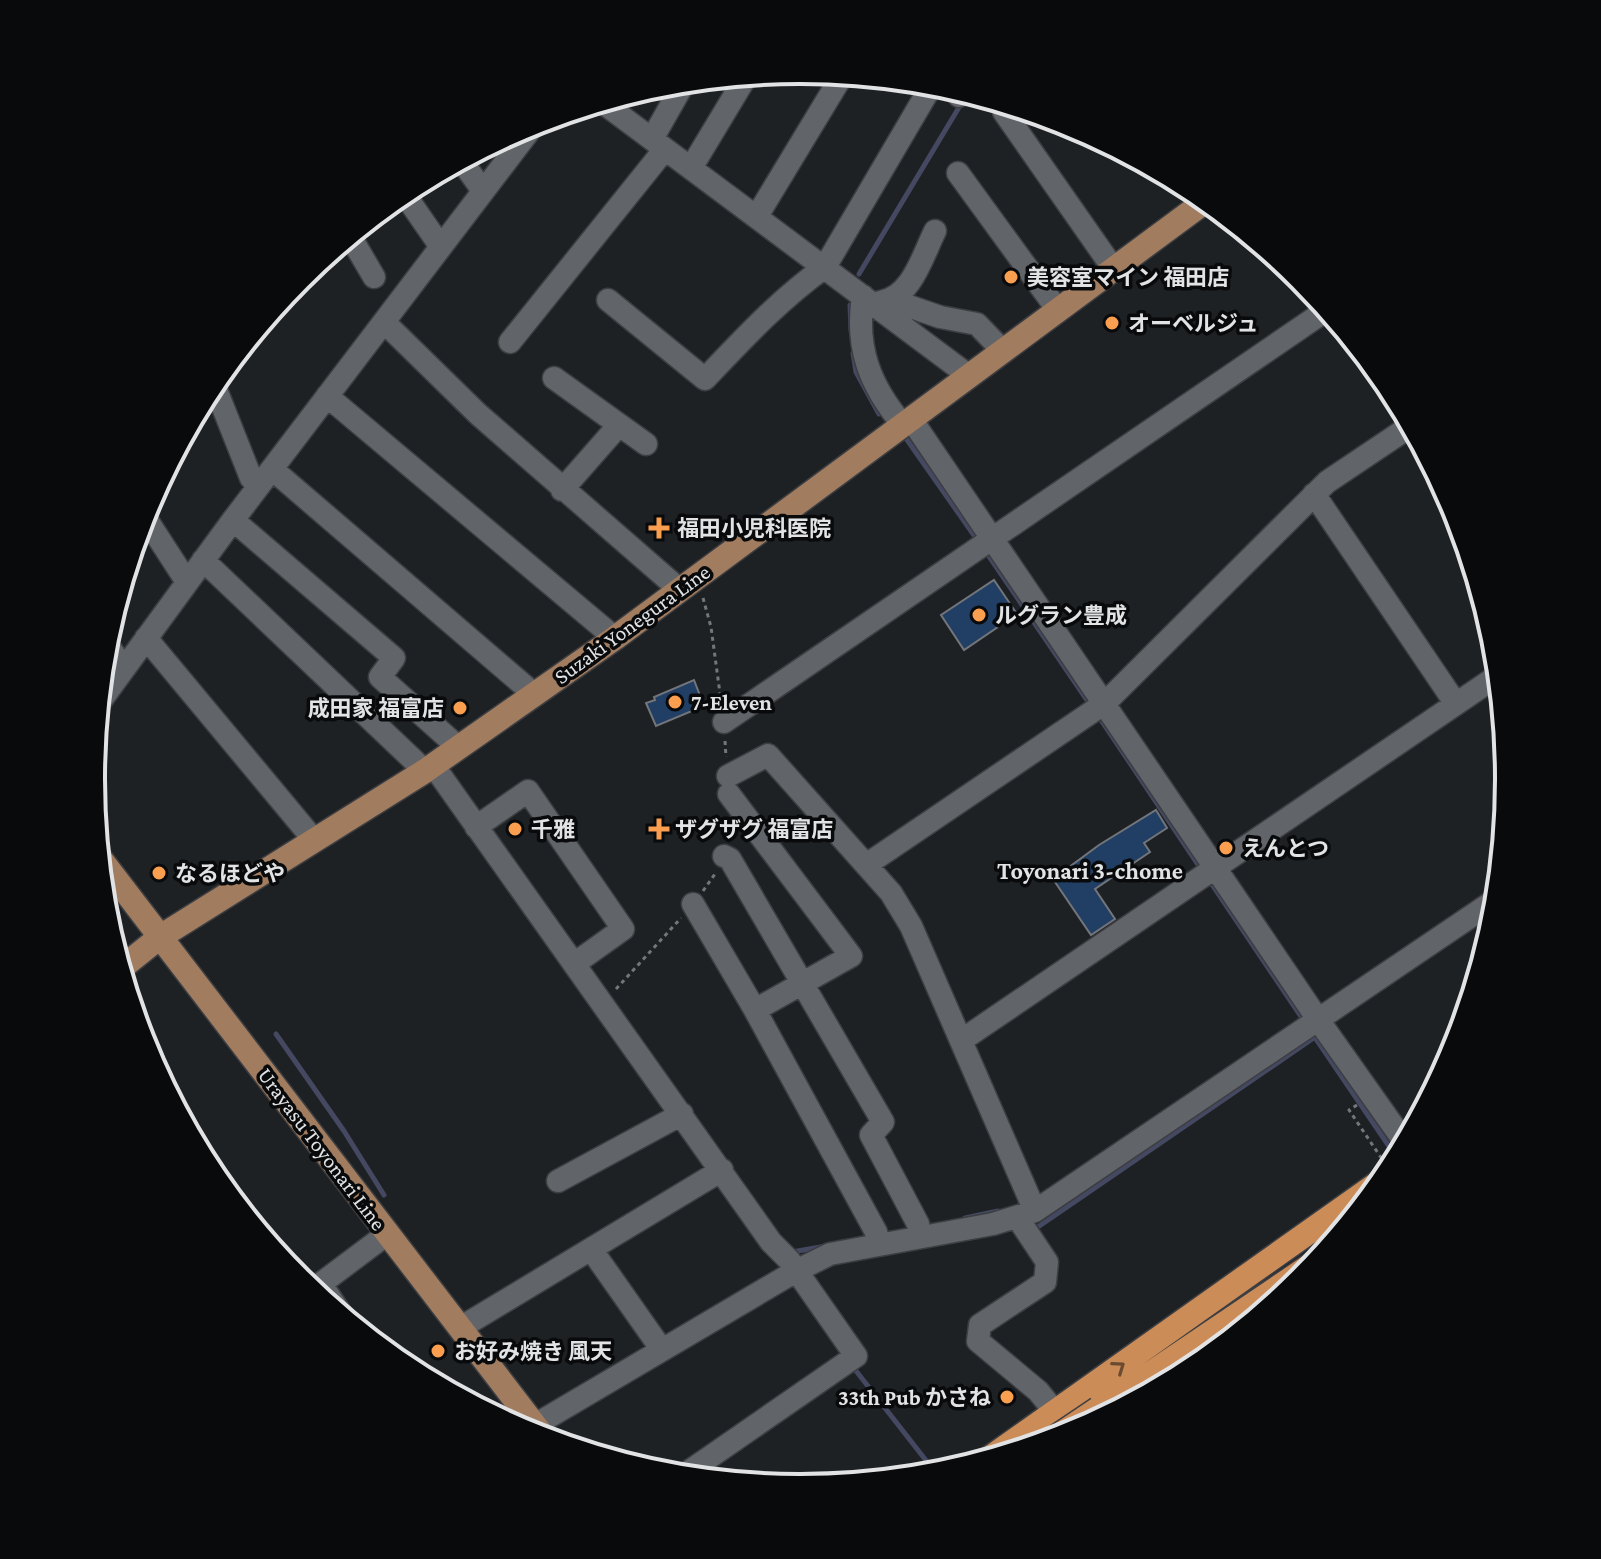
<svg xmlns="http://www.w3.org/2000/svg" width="1601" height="1559" font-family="'Crimson Pro','Noto Sans JP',serif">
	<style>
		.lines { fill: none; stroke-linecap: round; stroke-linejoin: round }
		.stream { stroke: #444961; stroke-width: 5 }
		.building { fill: #213e64; stroke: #72757a; stroke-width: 2 }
		.minor-casing { stroke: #3c3e42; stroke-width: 25 }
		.major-casing { stroke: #3c3e42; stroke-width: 27 }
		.highway-casing { stroke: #3c3e42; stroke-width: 27 }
		.path { stroke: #74777a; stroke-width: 3; stroke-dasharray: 4 4; stroke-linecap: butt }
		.minor { stroke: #616469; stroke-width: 22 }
		.major { stroke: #a17c5f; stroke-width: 24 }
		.highway { stroke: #cc8c58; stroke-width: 24 }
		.highway-bridge-casing { stroke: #3c3e42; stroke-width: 27; stroke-linecap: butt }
		.highway-bridge { stroke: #cc8c58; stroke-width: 24 }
		.oneway { stroke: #6a4b32 }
		.poi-dot { fill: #fa9f4f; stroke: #090a0c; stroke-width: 3 }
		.labels { text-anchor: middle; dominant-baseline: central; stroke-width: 7; stroke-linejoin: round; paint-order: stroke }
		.poi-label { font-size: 22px; font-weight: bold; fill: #e1e3e5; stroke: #090a0c; text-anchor: start }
		.street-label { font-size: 22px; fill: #e1e3e5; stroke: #090a0c }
		.neighbourhood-label { font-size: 24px; font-weight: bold; fill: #e1e3e5; stroke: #090a0c }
		.rim { fill: none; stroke: #e1e3e5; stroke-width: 4 }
	</style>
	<rect width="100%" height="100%" fill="#1e2124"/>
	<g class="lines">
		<path class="stream" d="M859,274L961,104
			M850,305L851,331
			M853,353L856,372L879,414
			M905,437L978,541
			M984,549L1091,706
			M1097,714L1201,869
			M1209,880L1304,1021
			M1312,1033L1397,1158
			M276,1034L344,1131L384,1195
			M965,1218L998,1211
			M1033,1226L1035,1229L1315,1037
			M792,1252L826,1246
			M853,1367L935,1472"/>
	</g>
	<path class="building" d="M994,580L1017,614L964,650L941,615Z
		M694,680L704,706L656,726L646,703L655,700L654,697Z
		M1156,810L1167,828L1144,843L1150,852L1095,889L1115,919L1091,935L1053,879L1099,845Z"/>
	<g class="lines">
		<defs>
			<path id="minor" d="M954,88L959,96
				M602,102L968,375
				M1004,112L1113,268
				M652,139L685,81
				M461,160L483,191
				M691,168L747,75
				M958,173L1057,309
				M403,192L441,247
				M757,216L843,74
				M350,236L374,277
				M863,296C855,348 870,386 903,425
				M608,300L705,379C743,339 780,299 825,267L933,83
				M891,300L940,317L977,324L1002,350
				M880,302C912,297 922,257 935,231
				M384,322L478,414L680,590
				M510,342L665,149
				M554,378L646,444
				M213,382L251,478L259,486
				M327,396L615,638
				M911,419L1319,1021L1406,1144
				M272,469L534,694
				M562,490L619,425
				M1314,494L1456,704
				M143,514L187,582
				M233,520L394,658L380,677L458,747
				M203,560L425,771
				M146,638L314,840
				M105,641L124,669
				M99,703L233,520L536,122
				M724,722L1328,309
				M433,765L771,1242L789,1260L856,1356L681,1477
				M728,776L768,755L891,893L911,926L1035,1211
				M729,794L851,956L755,1010
				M476,827L528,791L623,929L574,964
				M724,856L730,859L883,1122L871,1135L918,1224L920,1236
				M866,865L1105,703L1327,482L1412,425
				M693,904L755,1010L876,1232L879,1244
				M962,1040L1500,674
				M558,1181L682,1114
				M1017,1217L1047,1262L1045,1282L980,1325L978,1341L1038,1391L1065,1424
				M591,1249L662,1350
				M321,1284L343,1317
				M311,1291L387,1234
				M460,1328L722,1170
				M535,1425L796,1271L830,1254L993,1224L1035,1211L1498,898"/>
			<path id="major" d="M99,857L546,1440
				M120,969L160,937L425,771L615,638L1207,200"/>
			<path id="highway" d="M1098,1409L1320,1259
				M984,1462L1388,1176"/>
		</defs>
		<use href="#minor" class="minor-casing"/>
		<use href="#major" class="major-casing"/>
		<use href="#highway" class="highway-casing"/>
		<path class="path" d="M703,598L711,627L721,701
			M725,741L726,757
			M703,891L715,874
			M616,989L681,918
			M1357,1105L1349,1110L1382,1159"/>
		<use href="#minor" class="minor"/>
		<use href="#major" class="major"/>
		<use href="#highway" class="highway"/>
		<defs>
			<path id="highway-bridge" d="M1049,1442L1098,1409"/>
		</defs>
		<use href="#highway-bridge" class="highway-bridge-casing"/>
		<use href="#highway-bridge" class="highway-bridge"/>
	</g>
	<defs><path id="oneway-chevron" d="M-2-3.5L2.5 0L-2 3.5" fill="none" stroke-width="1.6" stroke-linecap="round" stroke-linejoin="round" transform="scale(2)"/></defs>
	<use class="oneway" href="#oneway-chevron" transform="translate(1119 1367) rotate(-35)"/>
	<g class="poi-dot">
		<circle cx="1011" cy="277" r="8"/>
		<circle cx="1112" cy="323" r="8"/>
		<path d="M655 516h8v8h8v8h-8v8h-8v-8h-8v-8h8z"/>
		<circle cx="979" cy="615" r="8"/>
		<circle cx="675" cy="702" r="8"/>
		<circle cx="460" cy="708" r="8"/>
		<circle cx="515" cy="829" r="8"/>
		<path d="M655 817h8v8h8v8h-8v8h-8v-8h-8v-8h8z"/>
		<circle cx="1226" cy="848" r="8"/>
		<circle cx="159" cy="873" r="8"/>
		<circle cx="438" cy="1351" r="8"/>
		<circle cx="1007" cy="1397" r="8"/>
	</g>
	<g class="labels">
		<g class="poi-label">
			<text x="1027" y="277">美容室マイン 福田店</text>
			<text x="1128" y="323">オーベルジュ</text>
			<text x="677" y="528">福田小児科医院</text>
			<text x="995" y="615">ルグラン豊成</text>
			<text x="691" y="702">7-Eleven</text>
			<text x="444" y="708" text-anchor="end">成田家 福富店</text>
			<text x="531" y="829">千雅</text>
			<text x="675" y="829">ザグザグ 福富店</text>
			<text x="1242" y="848">えんとつ</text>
			<text x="175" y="873">なるほどや</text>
			<text x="454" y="1351">お好み焼き 風天</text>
			<text x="991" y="1397" text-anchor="end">33th Pub かさね</text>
		</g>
		<g class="street-label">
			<text transform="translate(632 624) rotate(-36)">Suzaki Yonegura Line</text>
			<text transform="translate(322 1149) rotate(53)">Urayasu Toyonari Line</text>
		</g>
		<g class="neighbourhood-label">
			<text x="1090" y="870">Toyonari 3-chome</text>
		</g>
	</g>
	<path d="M0 0H1601V1559H0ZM105 779a695 695 0 1 1 1390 0a695 695 0 1 1-1390 0Z" fill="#090a0c" fill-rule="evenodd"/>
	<path class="rim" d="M105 779a695 695 0 1 1 1390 0a695 695 0 1 1-1390 0Z"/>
</svg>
